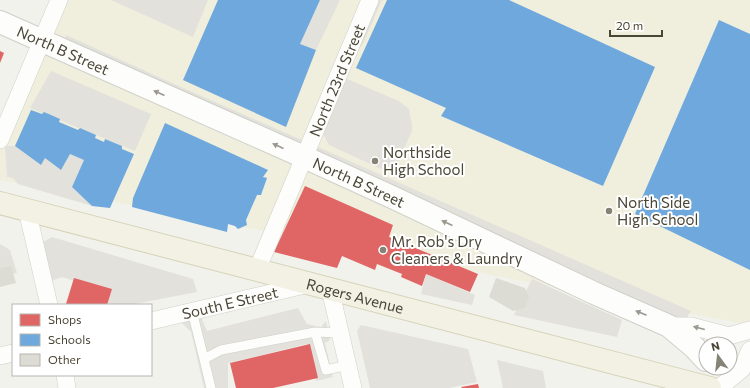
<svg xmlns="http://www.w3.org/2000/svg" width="750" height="388" font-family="Commissioner,sans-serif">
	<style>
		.education { fill: #f0efde }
		.parking { fill: #e2e1db }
		.shops { fill: #e06666 }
		.schools { fill: #6fa8dc }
		.building { fill: #dcdbd4 }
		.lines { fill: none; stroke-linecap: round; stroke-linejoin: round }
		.service-casing { stroke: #d0d0c9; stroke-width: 10 }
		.minor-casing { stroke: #d0d0c9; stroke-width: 18 }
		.tertiary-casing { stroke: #d0d0c9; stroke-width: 24 }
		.primary-casing { stroke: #d6d3b8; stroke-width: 24 }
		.service { stroke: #fdfdfc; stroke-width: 9 }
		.minor { stroke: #fdfdfc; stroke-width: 17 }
		.tertiary { stroke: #fdfdfc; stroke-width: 22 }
		.primary { stroke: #f2f1e4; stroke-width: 22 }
		.oneway { fill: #9b988f }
		.poi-dot { fill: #858276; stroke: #fff; stroke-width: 1.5 }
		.labels { text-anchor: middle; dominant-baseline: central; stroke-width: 4; stroke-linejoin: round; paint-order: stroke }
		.street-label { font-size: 15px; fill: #4a4636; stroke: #fff }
		.poi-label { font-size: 15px; fill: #4a4636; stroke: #fff; text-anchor: start }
	</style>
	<rect width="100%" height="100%" fill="#f2f2ec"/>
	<path class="education" d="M61,0H750V325L0,180V141Z"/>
	<path class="parking" d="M111,0H208L193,37Z
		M320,0H340L316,50L300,44Z
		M368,0H382L362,46L348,49Z
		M66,35L172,83L691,311L685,321L64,41Z
		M51,71L151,114L135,151L30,108Z
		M347,79L399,101L409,109L412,125V131L398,162L401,178L329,145L322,132L331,105Z
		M5,146H15L41,165L45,158L61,170L70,154L84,160L72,187L92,206L18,184L13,178L7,177Z
		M52,237L193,279L197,292L129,305H107L109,292L62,277L48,282L43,242Z
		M0,244L10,250L17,273L0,277Z
		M426,274L475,295L472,305L421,294Z
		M532,279L622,320L617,337L514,315Z
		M298,308L307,324L321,327L326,321L330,340L325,343L333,377L316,381L307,344L228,363V388H204L191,332L181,322L201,317L207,331Z
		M361,325L468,349L477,382L449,388H370L357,331Z
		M497,360L543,371L546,388H503Z"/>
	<path class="shops" d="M0,51L4,53L0,63Z
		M305,186L393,225L389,237L478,274L470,292L426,274L422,286L401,277L402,274L377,264L375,270L342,256L337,268L274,252Z
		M74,278L112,289L107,305L66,304Z
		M310,344L318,378L273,388H236L230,363Z
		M478,384L479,388H462L461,387Z"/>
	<path class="schools" d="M218,0H320L300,44L316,50L286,127L183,80Z
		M387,0H509L655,67L603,186L441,116L446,108L356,68Z
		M719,20L750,34V270L635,214Z
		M31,110L42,114L44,112L60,119L59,122L78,130L80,128L96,135L95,138L104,142L105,139L122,146V149L134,154L110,208L92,206L72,187L84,160L70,154L61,170L45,158L41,165L15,146Z
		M165,123L268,170L263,177L267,178L261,195H257L246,220L247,225L238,229L235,226L228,224L227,232L132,207L133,198Z"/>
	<path class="building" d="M11,266L16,283L0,287V268Z
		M496,278L525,288L529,298L525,308L513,311L489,297Z"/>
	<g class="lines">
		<defs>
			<path id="service" d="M192,311L204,359L221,350L315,332L340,333
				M315,332L326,370L348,365
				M204,359L211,388"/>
			<g id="minor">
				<path d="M0,140L59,0"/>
				<path d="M27,210L49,305"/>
				<path id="s1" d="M257,270L370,0"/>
				<path d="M330,289L353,388"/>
				<path id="s2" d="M151,321L309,284"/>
				<path d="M669,326H691L729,336L750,330"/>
				<path d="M0,356L13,353"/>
				<path d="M65,375L67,388"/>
				<path d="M719,388L742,369L750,350"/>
			</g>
			<g id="tertiary">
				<path id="s3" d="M0,22L304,157L392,197L594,293L669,326L694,347L706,360"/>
			</g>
			<g id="primary">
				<path id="s4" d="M0,203L710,388"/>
			</g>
		</defs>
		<use href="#service" class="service-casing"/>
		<use href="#minor" class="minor-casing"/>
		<use href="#tertiary" class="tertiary-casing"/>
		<use href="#primary" class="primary-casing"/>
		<use href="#service" class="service"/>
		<use href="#minor" class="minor"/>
		<use href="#tertiary" class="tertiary"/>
		<use href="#primary" class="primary"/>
	</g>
	<defs><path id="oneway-solid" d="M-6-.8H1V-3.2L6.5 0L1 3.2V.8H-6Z"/></defs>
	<g class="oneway">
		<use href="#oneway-solid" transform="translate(159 93) rotate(-156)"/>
		<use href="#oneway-solid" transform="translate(278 146) rotate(-156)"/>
		<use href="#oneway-solid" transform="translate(447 223) rotate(-155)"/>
		<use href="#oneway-solid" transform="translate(641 313) rotate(-157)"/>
		<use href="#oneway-solid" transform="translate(699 328) rotate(-165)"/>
	</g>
	<g class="poi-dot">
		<circle cx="375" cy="161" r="4"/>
		<circle cx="609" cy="211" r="4"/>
		<circle cx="383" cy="250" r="4"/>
	</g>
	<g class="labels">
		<g class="street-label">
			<text stroke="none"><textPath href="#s3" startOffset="69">North B Street</textPath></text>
			<text stroke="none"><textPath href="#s1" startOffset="206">North 23rd Street</textPath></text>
			<text stroke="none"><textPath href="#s3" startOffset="393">North B Street</textPath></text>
			<text stroke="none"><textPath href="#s4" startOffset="367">Rogers Avenue</textPath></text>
			<text stroke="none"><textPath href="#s2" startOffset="81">South E Street</textPath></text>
		</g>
		<g class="poi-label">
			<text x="383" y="152">Northside<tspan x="383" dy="17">High School</tspan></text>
			<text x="617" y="202">North Side<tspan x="617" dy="17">High School</tspan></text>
			<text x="391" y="241">Mr. Rob's Dry<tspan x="391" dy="17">Cleaners &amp; Laundry</tspan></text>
		</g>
	</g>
	<rect x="12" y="304" width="140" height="72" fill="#ffffff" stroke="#b7b5af"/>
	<rect x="20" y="314" width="20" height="12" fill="#e06666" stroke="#b7b5af"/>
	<text x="48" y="324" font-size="12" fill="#4a4636">Shops</text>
	<rect x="20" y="334" width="20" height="12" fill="#6fa8dc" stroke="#b7b5af"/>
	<text x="48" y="344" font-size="12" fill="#4a4636">Schools</text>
	<rect x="20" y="354" width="20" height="12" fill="#dcdbd4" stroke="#b7b5af"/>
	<text x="48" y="364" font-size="12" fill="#4a4636">Other</text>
	<g transform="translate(718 356) rotate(345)"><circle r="19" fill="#ffffff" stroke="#b7b5af"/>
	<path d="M0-3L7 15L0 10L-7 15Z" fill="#858276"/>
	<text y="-6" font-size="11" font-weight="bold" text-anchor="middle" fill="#4a4636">N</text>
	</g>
	<path d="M610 30v6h52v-6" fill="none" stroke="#4a4636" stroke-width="2"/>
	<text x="616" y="30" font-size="12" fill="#4a4636" stroke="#ffffff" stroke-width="3" paint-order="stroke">20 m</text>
</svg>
